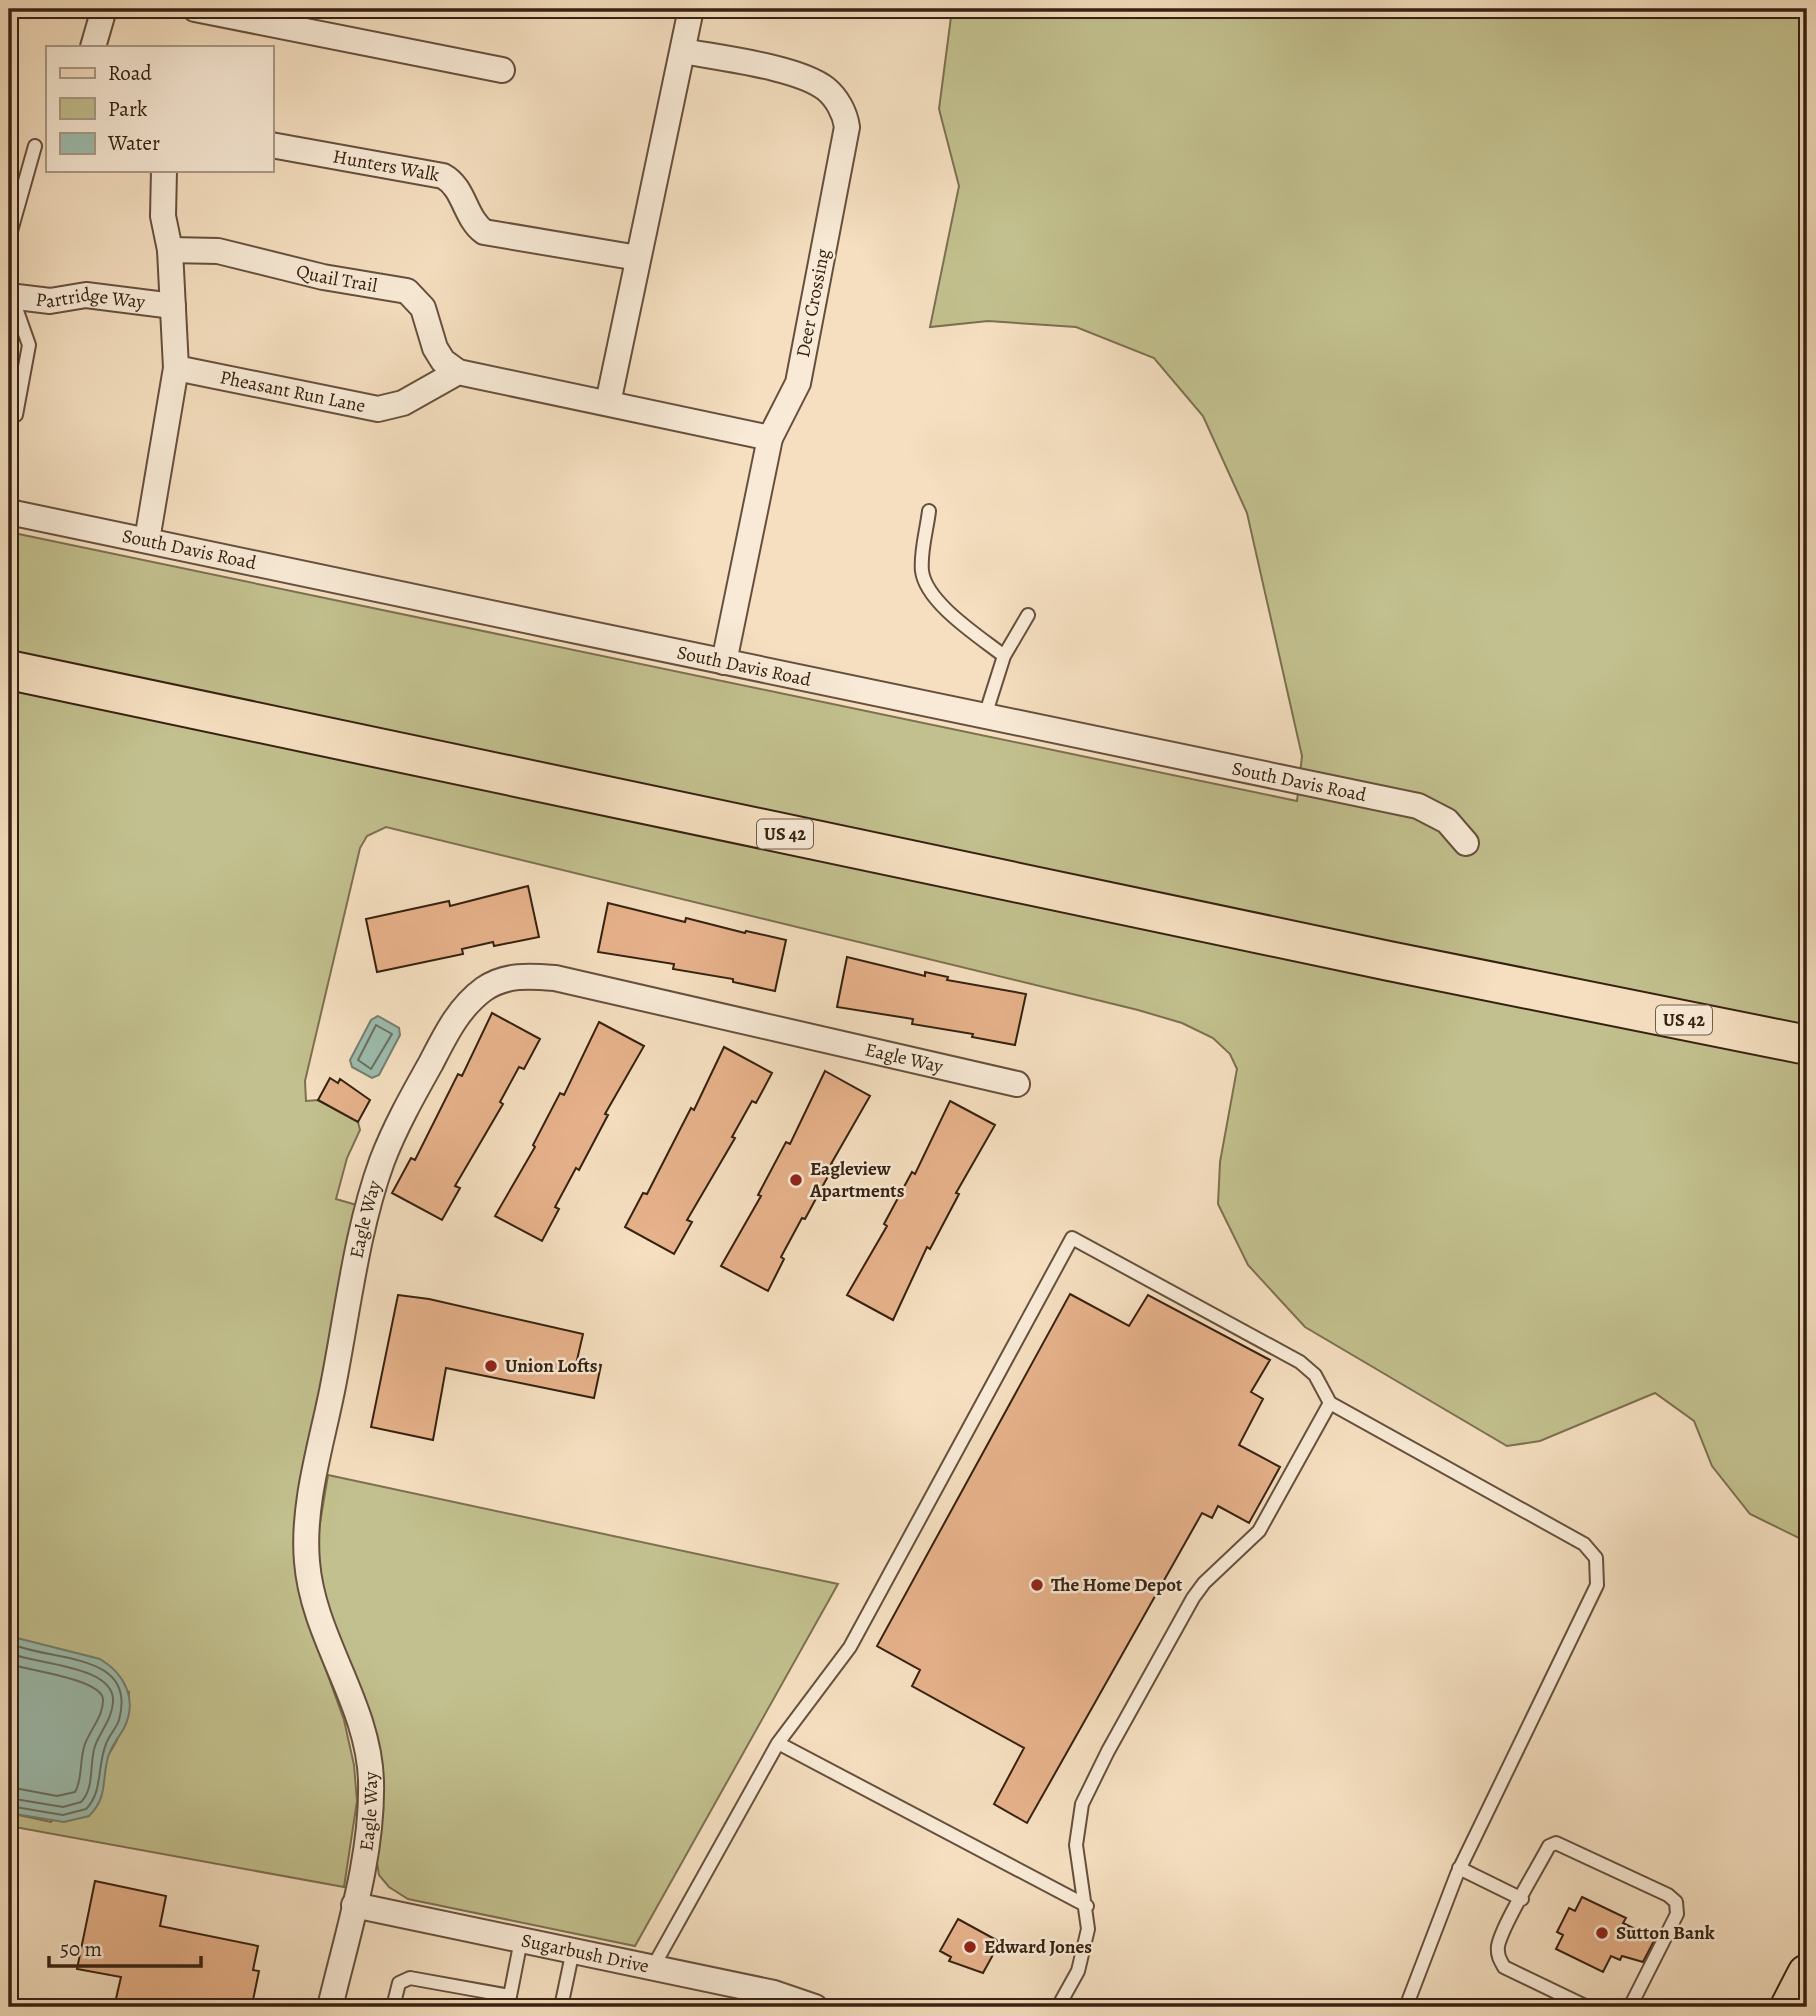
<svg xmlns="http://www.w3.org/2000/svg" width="1816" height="2016" font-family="Alegreya,serif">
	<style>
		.green { fill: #c2c08e; stroke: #7c7050; stroke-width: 2 }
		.water { fill: #9dbdaf; stroke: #747f70; stroke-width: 2 }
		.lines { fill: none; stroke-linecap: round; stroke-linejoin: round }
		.shore { stroke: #6a6f60; stroke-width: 2 }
		.building { fill: #e7b28b; stroke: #362111; stroke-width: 2 }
		.lane-casing { stroke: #66503d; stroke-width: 16 }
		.street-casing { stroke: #66503d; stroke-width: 28 }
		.primary-casing { stroke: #362111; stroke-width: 42 }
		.highway-casing { stroke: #362111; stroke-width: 42 }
		.lane { stroke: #f8ead6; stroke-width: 12 }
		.street { stroke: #f8ead6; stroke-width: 24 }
		.primary { stroke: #f5dfc0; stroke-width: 38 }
		.highway { stroke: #f5dfc0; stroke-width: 38 }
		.poi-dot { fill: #8f2418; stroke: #f8ead6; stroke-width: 2.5 }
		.labels { text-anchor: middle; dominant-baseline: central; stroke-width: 5; stroke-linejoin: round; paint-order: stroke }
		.shield { fill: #f8ead6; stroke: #705d4c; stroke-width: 2 }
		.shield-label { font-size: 18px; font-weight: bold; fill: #362111 }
		.street-label { font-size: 19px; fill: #362111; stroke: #f8ead6 }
		.poi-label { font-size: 19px; font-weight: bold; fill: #362111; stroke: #f8ead6; text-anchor: start }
	</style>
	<rect width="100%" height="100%" fill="#f5dfc0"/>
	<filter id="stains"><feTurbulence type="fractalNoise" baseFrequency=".00286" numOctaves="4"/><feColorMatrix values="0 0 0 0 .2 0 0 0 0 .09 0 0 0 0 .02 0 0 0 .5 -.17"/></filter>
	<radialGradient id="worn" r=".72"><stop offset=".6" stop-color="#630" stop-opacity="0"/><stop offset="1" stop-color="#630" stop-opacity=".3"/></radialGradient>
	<path class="green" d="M952,9H1807V1039L9,665V532L1297,801L1302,756L1247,513L1203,416L1154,358L1076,327L988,321L930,327L959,186L939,109Z
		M9,675L1807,1052V1542L1750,1514L1712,1466L1694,1421L1655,1393L1540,1441L1507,1446L1305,1327L1248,1265L1218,1204L1220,1162L1237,1069L1230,1054L1213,1038L1182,1023L1138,1010L386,827L367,836L360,848L305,1081L306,1101L318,1100L358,1122L360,1130L347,1158L336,1199L360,1206L299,1512L313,1634L344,1720L354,1765L357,1801L344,1887L9,1826V1813L51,1822C85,1784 129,1746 129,1692L9,1636V1059L14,1044L9,1039Z
		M328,1475L838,1584L635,1946L408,1899L389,1887L379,1875L344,1653L323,1589L317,1541Z"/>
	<path class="water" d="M378,1016L399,1028L400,1035L379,1075L372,1078L352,1067L350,1060L371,1020Z
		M9,1636L100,1659C125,1674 138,1700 124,1728C118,1739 109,1748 107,1761C102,1784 107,1798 89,1816L64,1822L9,1813Z"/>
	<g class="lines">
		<path class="shore" d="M376,1025L392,1034L371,1069L358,1060Z
			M9,1643C50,1662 138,1651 119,1720C116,1729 109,1735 106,1744C97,1766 103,1792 86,1809L63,1815L9,1806
			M9,1653C33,1664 116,1665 113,1702C112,1719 101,1730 95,1746C89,1763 95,1788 81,1802L63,1807L9,1798
			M9,1664C27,1670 101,1679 103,1699C104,1715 90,1730 85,1744C79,1760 83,1779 75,1792L57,1796L9,1787"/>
	</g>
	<path class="building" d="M528,886L539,937L494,946L493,942L462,949L463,954L377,972L366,919L449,901L450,906Z
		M608,903L685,922L686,918L745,933L746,931L786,940L775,991L733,982V979L673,969L674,964L598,952Z
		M847,957L925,976V972L948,977L947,980L1026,994L1015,1045L972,1037L973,1034L912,1024L913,1019L837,1007Z
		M492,1013L540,1039L524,1069L519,1067L500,1102L503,1104L455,1186L460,1188L442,1220L392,1193L411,1158L415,1160L458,1074L462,1076Z
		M599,1022L644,1046L605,1114L608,1115L579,1170L576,1168L555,1207L559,1209L542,1241L495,1216L535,1147L533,1145L560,1093L564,1095Z
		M724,1047L772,1073L756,1103L752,1101L732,1137L735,1138L687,1220L692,1222L674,1254L625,1227L643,1193L647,1194L691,1108L694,1110Z
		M825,1071L870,1096L831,1164L834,1165L805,1219L802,1218L781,1257L784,1259L768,1291L721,1266L761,1196L758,1195L786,1142L790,1144Z
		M330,1078L338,1083L340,1079L370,1100L358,1122L318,1100Z
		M950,1101L995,1125L956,1193L959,1194L930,1249L927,1247L893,1320L847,1295L887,1226L884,1224L912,1172L915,1174Z
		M1070,1294L1129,1326L1148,1295L1270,1360L1251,1392L1263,1399L1239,1445L1280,1467L1249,1523L1218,1506L1212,1518L1202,1513L1027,1823L994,1804L1024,1748L912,1686L920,1670L877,1646Z
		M398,1295L429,1299L583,1334L577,1360L601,1365L594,1398L446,1368L433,1440L371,1427Z
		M95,1881L166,1896L160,1926L258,1946L253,1970L259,1971L252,2005L135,2007L115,2003L121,1977L77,1969Z
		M1582,1897L1626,1918L1623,1923L1655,1939L1643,1962L1622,1956L1620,1960L1611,1956L1603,1972L1556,1949L1563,1935L1557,1932L1569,1908L1575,1911Z
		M958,1919L1000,1942L983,1973L949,1961L951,1957L940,1951Z"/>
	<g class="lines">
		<defs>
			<path id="lane" d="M9,238L35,146
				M11,294L29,345L16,415
				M929,511C927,529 920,552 922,571C926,603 980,637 1004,656
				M984,719L1004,656L1028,615
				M778,1743L1087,1906
				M1459,1868L1522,1899
				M653,1967L778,1743L850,1647L1072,1238L1300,1362L1315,1375L1330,1403L1584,1544L1596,1558L1597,1585L1457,1874L1406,2007
				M393,2007L399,1983L410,1978L510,1996L521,1940
				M561,2007L573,1950
				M1058,2007L1078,1971L1088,1929L1076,1845L1082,1804L1108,1751L1193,1598L1204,1583L1259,1531L1330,1403
				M1587,2007L1504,1967C1500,1960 1497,1955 1498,1946C1502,1925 1537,1869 1549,1846L1556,1843L1668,1895L1676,1902L1677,1914L1630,2007"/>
			<g id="street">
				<path d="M195,9L502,70"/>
				<path d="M93,47L104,9"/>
				<path d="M683,51C719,58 799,67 826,89C837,98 845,113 847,127L798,383L770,438L724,662"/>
				<path id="s1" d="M271,145L443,176C465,188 464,217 484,232L638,258"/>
				<path id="s2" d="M170,250L218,251L323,277L407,291L423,308L435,348L443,361L458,372"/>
				<path id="s3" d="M9,296L50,301L86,295L173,306"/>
				<path id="s4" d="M176,368L378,409L403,403L458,372L770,438"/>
				<path d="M608,403L691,9"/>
				<path id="s5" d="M9,512C479,609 947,711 1418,806L1447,821L1466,843"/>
				<path d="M147,540L176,368L170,250L163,216L164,170"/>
				<path id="s6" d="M354,1905L774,1993L815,2007"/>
				<path id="s7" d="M330,2007C347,1935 373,1857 371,1781C369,1704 313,1638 307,1562C302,1505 321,1446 332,1391C347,1317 356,1232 382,1161C395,1127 413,1095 431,1063C445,1036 458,1008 484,989C506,974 530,976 555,978L1017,1084"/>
			</g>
			<path id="primary" d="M9,670L1389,961L1807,1045"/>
			<path id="highway" d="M1790,2007L1807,1974"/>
		</defs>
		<use href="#lane" class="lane-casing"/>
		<use href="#street" class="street-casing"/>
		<use href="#primary" class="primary-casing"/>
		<use href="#highway" class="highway-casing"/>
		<use href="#lane" class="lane"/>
		<use href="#street" class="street"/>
		<use href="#primary" class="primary"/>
		<use href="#highway" class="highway"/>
	</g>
	<g class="poi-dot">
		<circle cx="796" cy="1180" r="7"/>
		<circle cx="491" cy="1366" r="7"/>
		<circle cx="1037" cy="1585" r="7"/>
		<circle cx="1602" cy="1933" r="7"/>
		<circle cx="970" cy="1947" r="7"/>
	</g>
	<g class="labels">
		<g class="shield">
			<rect x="757" y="819.5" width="56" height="29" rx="5"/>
			<rect x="1656" y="1005.5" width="56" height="29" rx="5"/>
		</g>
		<g class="shield-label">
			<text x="785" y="834">US 42</text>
			<text x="1684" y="1020">US 42</text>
		</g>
		<g class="street-label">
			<text stroke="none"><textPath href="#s1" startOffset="117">Hunters Walk</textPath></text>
			<text stroke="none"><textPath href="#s2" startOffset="170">Quail Trail</textPath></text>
			<text stroke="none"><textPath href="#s3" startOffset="82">Partridge Way</textPath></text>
			<text transform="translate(813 303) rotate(-79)">Deer Crossing</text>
			<text stroke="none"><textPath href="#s4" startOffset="119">Pheasant Run Lane</textPath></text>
			<text stroke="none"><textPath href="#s5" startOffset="184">South Davis Road</textPath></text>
			<text stroke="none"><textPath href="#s5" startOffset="751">South Davis Road</textPath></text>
			<text stroke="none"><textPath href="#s5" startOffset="1318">South Davis Road</textPath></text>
			<text stroke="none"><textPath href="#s7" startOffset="1502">Eagle Way</textPath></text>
			<text stroke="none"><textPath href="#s7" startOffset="808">Eagle Way</textPath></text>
			<text stroke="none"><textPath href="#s7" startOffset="200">Eagle Way</textPath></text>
			<text stroke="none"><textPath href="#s6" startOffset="236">Sugarbush Drive</textPath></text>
		</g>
		<g class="poi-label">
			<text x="810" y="1169">Eagleview<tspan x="810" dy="22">Apartments</tspan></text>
			<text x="505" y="1366">Union Lofts</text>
			<text x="1051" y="1585">The Home Depot</text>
			<text x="1616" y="1933">Sutton Bank</text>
			<text x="984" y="1947">Edward Jones</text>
		</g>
	</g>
	<rect width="1816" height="2016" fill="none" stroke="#f5dfc0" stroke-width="35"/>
	<rect x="10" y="10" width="1795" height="1995" fill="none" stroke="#362111" stroke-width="3.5"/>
	<rect x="18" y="18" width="1781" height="1981" fill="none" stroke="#362111" stroke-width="2"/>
	<rect x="46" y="46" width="228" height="126" fill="#f8ead6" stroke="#aa9a87" stroke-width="2"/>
	<rect x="60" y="68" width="35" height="10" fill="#f5dfc0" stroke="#aa9a87" stroke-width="2"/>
	<text x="108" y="80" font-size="21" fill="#362111">Road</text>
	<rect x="60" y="98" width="35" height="21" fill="#c2c08e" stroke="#aa9a87" stroke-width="2"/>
	<text x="108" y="116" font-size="21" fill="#362111">Park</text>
	<rect x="60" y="133" width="35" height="21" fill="#9dbdaf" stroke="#aa9a87" stroke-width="2"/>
	<text x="108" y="150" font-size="21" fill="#362111">Water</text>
	<path d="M49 1956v10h152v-10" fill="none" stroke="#362111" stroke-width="3.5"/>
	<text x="60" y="1956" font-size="21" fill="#362111" stroke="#f8ead6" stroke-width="5" paint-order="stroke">50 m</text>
	<rect width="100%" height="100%" filter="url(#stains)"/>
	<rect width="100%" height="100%" fill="url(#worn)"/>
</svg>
